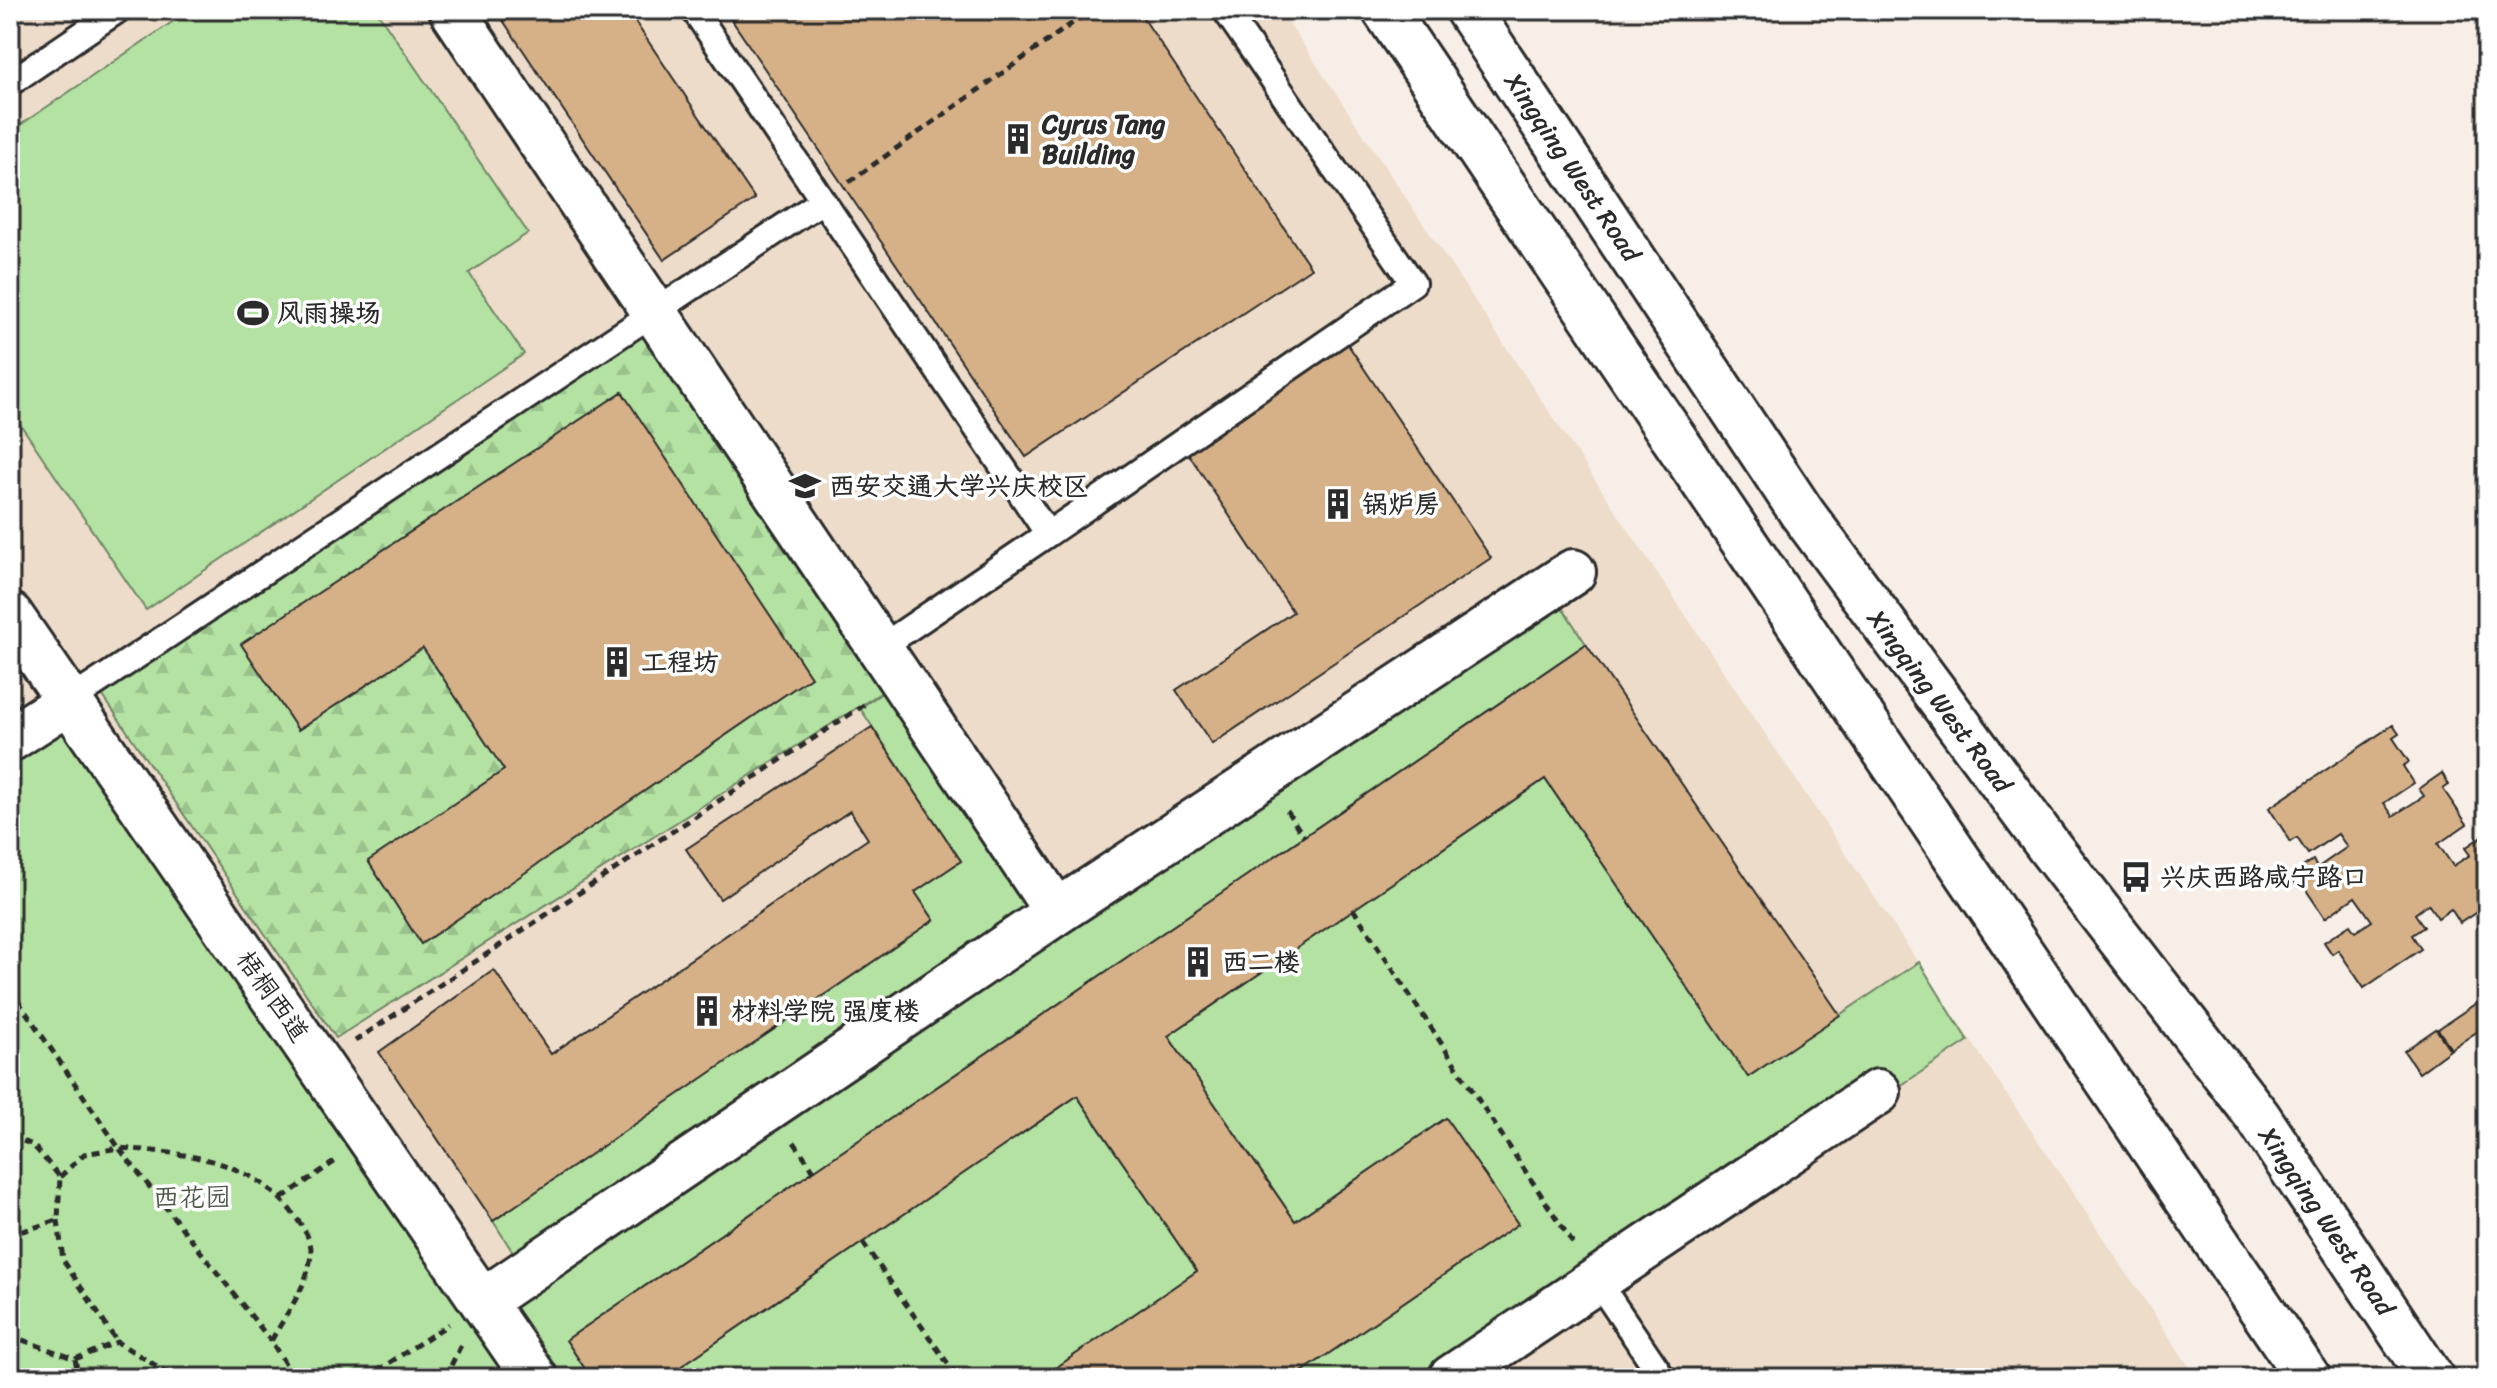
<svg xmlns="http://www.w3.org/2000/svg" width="2497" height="1388" font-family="Sriracha,'LXGW WenKai TC',sans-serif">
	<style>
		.built { fill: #eddcca }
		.green { fill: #b3e2a2; stroke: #6f8666; stroke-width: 2 }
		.forest { fill: url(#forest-firs); stroke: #6f8666; stroke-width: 2 }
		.building { fill: #d6b188; stroke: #2b2b2b; stroke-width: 2 }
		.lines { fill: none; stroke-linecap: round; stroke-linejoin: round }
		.service-casing { stroke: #2b2b2b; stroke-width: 30 }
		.minor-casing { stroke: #2b2b2b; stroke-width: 50 }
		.secondary-casing { stroke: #2b2b2b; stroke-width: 50 }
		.path { stroke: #2b2b2b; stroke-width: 5; stroke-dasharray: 8 6; stroke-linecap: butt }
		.service { stroke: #fff; stroke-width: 24 }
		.minor { stroke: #fff; stroke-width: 44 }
		.secondary { stroke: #fff; stroke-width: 44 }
		.labels { text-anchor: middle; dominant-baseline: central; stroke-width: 7; stroke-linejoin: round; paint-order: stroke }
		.poi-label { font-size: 26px; font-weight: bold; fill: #2b2b2b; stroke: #fff; text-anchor: start }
		.street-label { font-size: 26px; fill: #2b2b2b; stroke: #fff }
		.park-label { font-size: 26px; fill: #4d5949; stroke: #fff }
	</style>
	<defs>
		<pattern id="forest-firs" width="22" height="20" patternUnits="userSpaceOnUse" patternTransform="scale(2)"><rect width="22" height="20" fill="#b3e2a2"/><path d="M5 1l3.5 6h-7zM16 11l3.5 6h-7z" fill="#9ac28c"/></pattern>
	</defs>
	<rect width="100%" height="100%" fill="#f7efe7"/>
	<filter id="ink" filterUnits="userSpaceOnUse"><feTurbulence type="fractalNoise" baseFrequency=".0125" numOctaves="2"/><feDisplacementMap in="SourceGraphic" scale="16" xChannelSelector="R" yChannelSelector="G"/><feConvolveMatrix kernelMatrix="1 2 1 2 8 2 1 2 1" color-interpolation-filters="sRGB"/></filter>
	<g filter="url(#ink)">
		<path class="built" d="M10,10H1280L2197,1378H10Z"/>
		<path class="green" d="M190,10H376L528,233L469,273L524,354L146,610L10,409V132Z
			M1549,587L1586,644L566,1340L591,1378H546L493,1295L526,1273L493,1221L934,920L915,892L961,861L860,708L901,680L1057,912Z
			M69,701L535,1378H10V739Z
			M1545,779L1748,1076L1919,962L1968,1041L1459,1378H1293L1518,1224L1446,1119L1295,1221L1168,1036Z
			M1077,1096L1197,1271L1041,1378H687L680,1367Z"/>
		<path class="forest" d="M655,320L901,680L336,1038L101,693Z"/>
		<path class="building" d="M496,10H627L755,199L664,260Z
			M725,10H1138L1311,268L1026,457Z
			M1347,343L1491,558L1212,744L1176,690L1293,612L1186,450Z
			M622,392L811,677L421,944L368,861L504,770L423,648L298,730L241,644Z
			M1586,644L1840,1015L1748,1077L1545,779L1168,1036L1295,1221L1446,1118L1518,1224L1293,1378H1041L1197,1271L1077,1096L680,1367L687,1378H591L566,1340Z
			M2393,725L2399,734L2393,738L2409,762L2403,766L2414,783L2384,803L2393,816L2424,796L2419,789L2442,773L2449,785L2443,789L2467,824L2438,844L2453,866L2470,855L2465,848L2487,833V905L2460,923L2451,909L2438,918L2428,904L2415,914L2424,927L2412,935L2421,949L2364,988L2338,950L2332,954L2324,942L2350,925L2355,932L2372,921L2355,897L2325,918L2302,884L2298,887L2290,876L2313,860L2317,868L2347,847L2338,834L2308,854L2297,838L2291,842L2269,808Z
			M872,727L961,861L915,892L934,920L493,1221L379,1052L494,970L551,1054L868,839L850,811L720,899L686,849Z
			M2487,996V1025L2451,1049L2438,1029Z
			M2436,1029L2450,1050L2419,1073L2404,1051Z"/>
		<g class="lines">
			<defs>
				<path id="service" d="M694,10L1048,534L880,648
					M10,83L118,10
					M1048,534L1413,283L1225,10
					M69,701L822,201
					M1596,1279L1663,1378"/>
				<path id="minor" d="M452,10L1057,912
					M10,615L535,1378
					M10,739L69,701
					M483,1301L1057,912L1573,572
					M1451,1378L1878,1092"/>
				<path id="secondary" d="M1385,10L2308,1378
					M1468,10L1802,513L2050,848L2258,1117L2431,1378"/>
			</defs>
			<use href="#service" class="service-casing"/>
			<use href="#minor" class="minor-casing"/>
			<use href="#secondary" class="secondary-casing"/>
			<path class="path" d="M849,182L1091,10
				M1287,811L1304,837
				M1353,909L1574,1245
				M10,989L119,1148C183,1153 253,1158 294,1215C302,1226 312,1239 311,1253C309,1285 286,1314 271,1341L294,1378
				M355,1041L867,703
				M10,1136L33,1145L60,1177L58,1220L10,1235
				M794,1142L814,1171
				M60,1177L84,1154L119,1148L271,1341
				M282,1198L337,1160
				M58,1220L63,1260L117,1342
				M863,1243L958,1378
				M10,1345L20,1339L75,1359L117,1342L168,1373L187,1378
				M75,1359L79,1378
				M366,1378L449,1324
				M445,1378L461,1345"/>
			<use href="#service" class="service"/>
			<use href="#minor" class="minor"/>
			<use href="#secondary" class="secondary"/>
		</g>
	</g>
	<defs>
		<symbol id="building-bare" viewBox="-9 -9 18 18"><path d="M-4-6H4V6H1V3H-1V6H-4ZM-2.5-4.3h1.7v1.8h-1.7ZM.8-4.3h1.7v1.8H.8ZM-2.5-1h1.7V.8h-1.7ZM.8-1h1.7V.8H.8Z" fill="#2b2b2b" stroke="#fff" stroke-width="2.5" paint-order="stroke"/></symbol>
		<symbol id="stadium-bare" viewBox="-9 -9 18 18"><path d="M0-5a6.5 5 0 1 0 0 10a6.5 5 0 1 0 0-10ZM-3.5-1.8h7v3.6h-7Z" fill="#2b2b2b" stroke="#fff" stroke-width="2.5" paint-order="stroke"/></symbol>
		<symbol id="university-bare" viewBox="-9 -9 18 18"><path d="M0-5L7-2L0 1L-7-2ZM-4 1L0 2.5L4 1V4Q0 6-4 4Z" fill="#2b2b2b" stroke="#fff" stroke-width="2.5" paint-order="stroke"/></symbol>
		<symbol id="bus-bare" viewBox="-9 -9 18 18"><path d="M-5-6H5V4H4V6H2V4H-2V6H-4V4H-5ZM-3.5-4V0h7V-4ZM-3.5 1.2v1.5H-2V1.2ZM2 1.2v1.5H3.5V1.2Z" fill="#2b2b2b" stroke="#fff" stroke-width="2.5" paint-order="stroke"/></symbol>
	</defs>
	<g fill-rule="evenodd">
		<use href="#building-bare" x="996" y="117" width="44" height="44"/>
		<use href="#stadium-bare" x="231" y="291" width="44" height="44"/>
		<use href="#university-bare" x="783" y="464" width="44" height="44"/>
		<use href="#building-bare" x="1316" y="482" width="44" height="44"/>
		<use href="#building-bare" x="595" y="640" width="44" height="44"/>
		<use href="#bus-bare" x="2114" y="855" width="44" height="44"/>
		<use href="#building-bare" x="1176" y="940" width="44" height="44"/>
		<use href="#building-bare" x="685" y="989" width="44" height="44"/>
	</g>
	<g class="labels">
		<g class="poi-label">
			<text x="1042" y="124">Cyrus Tang<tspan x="1042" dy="30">Building</tspan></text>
			<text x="277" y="313">风雨操场</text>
			<text x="829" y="486">西安交通大学兴庆校区</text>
			<text x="1362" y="504">锅炉房</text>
			<text x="641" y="662">工程坊</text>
			<text x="2160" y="877">兴庆西路咸宁路口</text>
			<text x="1222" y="962">西二楼</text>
			<text x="731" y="1011">材料学院 强度楼</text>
		</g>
		<g class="street-label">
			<text transform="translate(1573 167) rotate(56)">Xingqing West Road</text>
			<text transform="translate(1940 701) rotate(53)">Xingqing West Road</text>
			<text transform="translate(273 996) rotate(55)">梧桐西道</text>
			<text transform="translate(2327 1221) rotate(56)">Xingqing West Road</text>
		</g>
		<g class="park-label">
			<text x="192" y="1197">西花园</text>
		</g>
	</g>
	<rect width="2497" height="1388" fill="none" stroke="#fff" stroke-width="40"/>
	<rect x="20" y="20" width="2457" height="1348" fill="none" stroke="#2b2b2b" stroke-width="3" filter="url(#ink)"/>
</svg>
